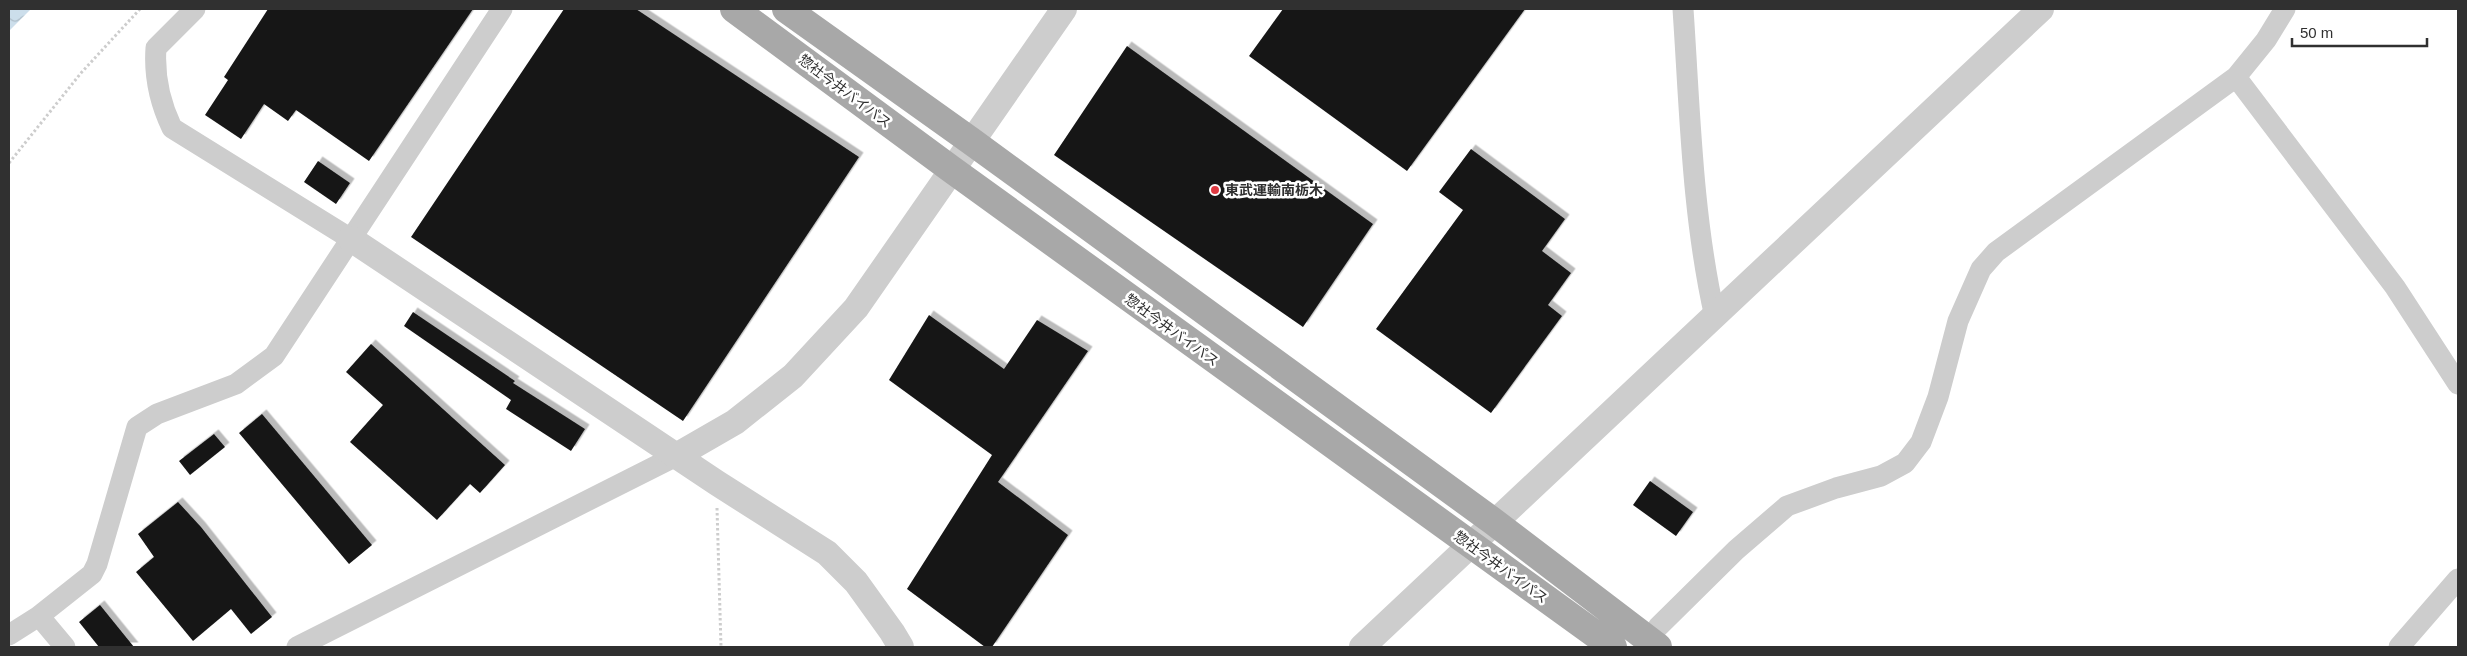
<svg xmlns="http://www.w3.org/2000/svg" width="2467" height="656" font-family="Arial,'Noto Sans JP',sans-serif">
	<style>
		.water { fill: url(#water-waves) }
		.building { fill: #171717; filter: url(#shadow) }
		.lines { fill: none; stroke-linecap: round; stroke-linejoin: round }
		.path { stroke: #cdcdcd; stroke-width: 3; stroke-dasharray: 2.5 2.5; stroke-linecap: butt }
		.minor { stroke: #cdcdcd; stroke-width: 21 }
		.tertiary { stroke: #cdcdcd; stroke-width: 26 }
		.primary { stroke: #a8a8a8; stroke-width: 28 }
		.poi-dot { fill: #df3a42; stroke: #fff; stroke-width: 2 }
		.labels { text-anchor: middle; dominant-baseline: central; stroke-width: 5; stroke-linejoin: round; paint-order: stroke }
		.street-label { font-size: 14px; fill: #303030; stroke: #fff }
		.poi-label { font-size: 14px; font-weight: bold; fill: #303030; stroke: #fff; text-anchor: start }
	</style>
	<defs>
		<pattern id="water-waves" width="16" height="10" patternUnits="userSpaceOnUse" patternTransform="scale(1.25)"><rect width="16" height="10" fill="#ccdeeb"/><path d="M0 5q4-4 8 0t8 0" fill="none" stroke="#b0bfca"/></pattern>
		<filter id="shadow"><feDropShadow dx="4.5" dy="-4.5" stdDeviation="0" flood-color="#0004"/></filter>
	</defs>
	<rect width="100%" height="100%" fill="#fff"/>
	<path class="water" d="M9,9H31L9,31Z"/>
	<path class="building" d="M268,9H473L369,161L296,110L288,121L264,104L241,139L205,115L228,80L224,77Z
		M564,9H636L859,157L683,421L411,237Z
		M1283,9H1525L1407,171L1249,56Z
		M1127,46L1373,224L1303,327L1054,155Z
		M1471,149L1565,219L1542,251L1571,273L1548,305L1562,316L1491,413L1376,329L1463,210L1439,192Z
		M318,161L350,183L336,204L304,182Z
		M413,312L515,381L513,383L585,429L571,451L506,409L511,400L404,326Z
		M929,315L1004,369L1037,320L1088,351L998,482L1068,535L992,647H985L907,589L992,455L889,380Z
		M371,344L505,465L480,493L470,484L437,520L350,442L383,405L346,372Z
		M262,414L372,545L349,564L239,433Z
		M214,434L225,447L190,475L179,461Z
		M1650,481L1693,512L1676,536L1633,505Z
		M178,502L201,527L272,617L251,634L231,609L193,641L136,572L154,557L138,534Z
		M100,605L134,647H99L79,622Z"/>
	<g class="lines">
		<path class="path" d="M9,163L81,73L140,9
			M717,508L721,647"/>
		<path class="minor" d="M195,9L156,48C154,76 160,103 172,128L351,239
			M1683,9C1690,111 1692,216 1715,317
			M2236,77L2395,287L2458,384
			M1658,627L1736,550L1787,506L1836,488L1881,476L1905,463L1921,442L1938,397L1958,321L1981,269L1996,252L2236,77L2266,40L2285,9
			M9,635L39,616
			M65,647L39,616L92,574L97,564L137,427L157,414L236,384L274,356L502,9
			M297,647L676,456
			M2399,647L2458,579"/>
		<path class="tertiary" d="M351,239L717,483L827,553L856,582L892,632L901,647
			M676,456L735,422L793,376L856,308L1064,9
			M1362,647L2041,9"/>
		<path class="primary" d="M734,9L951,169L1613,647
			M786,9L971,141L1494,522L1658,647"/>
	</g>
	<circle class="poi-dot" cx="1215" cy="190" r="5"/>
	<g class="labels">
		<g class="street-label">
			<text transform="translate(845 91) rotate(37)">惣社今井バイパス</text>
			<text transform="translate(1172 330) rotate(36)">惣社今井バイパス</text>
			<text transform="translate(1501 567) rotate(36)">惣社今井バイパス</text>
		</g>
		<g class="poi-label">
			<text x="1225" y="190">東武運輸南栃木</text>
		</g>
	</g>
	<rect width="2467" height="656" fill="none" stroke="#303030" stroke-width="20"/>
	<path d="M2292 38v8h135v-8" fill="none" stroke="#303030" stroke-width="2.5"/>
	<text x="2300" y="38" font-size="15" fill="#303030" stroke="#ffffff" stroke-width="4" paint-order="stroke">50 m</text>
</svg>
